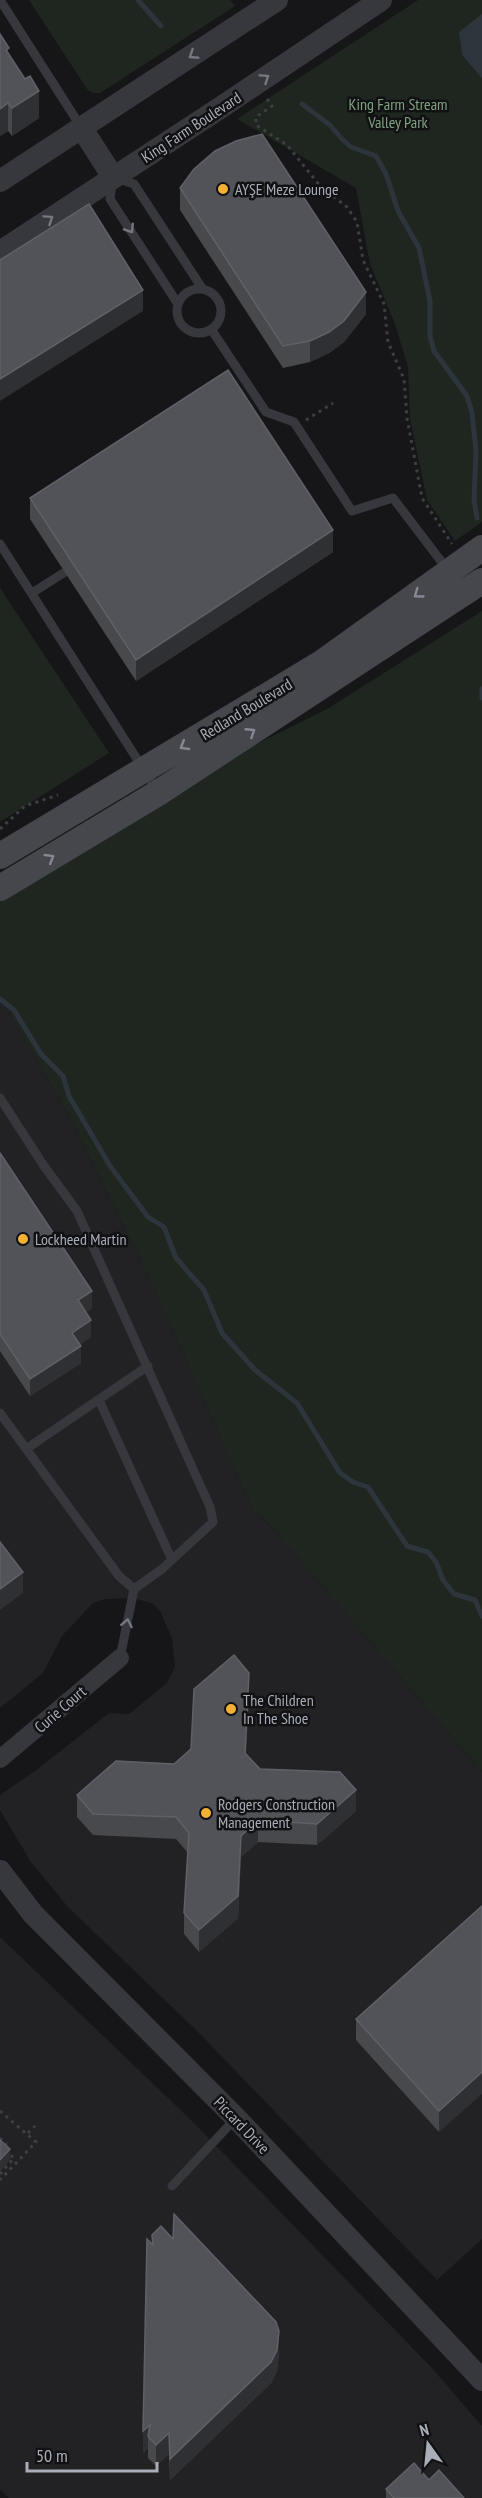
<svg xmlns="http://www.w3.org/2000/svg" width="482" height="2498" font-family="'PT Sans Narrow',sans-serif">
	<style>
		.built { fill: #222225 }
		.green { fill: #1e261f }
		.water { fill: #2c353c }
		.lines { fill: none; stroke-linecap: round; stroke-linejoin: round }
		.stream { stroke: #2c353c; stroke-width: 5 }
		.path { stroke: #3d3f44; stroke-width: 3; stroke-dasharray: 3 4.5; stroke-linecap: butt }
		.service { stroke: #37383d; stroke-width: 9 }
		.minor { stroke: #37383d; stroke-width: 18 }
		.tertiary { stroke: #37383d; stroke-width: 22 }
		.secondary { stroke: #45474d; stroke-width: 26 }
		.wall { fill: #47494d }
		.shaded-wall { fill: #2f3033 }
		.building { fill: #525359; stroke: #5f6168; stroke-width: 1.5 }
		.oneway { stroke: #757881 }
		.oneway2 { stroke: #858993 }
		.poi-dot { fill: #f2b134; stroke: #111113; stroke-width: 2 }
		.labels { text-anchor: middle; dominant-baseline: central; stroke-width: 5; stroke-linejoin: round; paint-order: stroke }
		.park-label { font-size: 16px; fill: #7fa381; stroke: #111113 }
		.street-label { font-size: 16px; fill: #a8adb8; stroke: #111113 }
		.poi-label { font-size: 16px; fill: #a8adb8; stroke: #111113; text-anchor: start }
	</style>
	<rect width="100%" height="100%" fill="#161618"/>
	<path class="built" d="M0,998L65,1109L153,1286L253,1511L269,1524L482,1772V2239L437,2280L199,2033L67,1906L31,1862L0,1810V1795L35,1771L109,1713L129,1714L167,1683L175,1667L172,1638L160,1611L152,1603L132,1598L106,1599L93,1603L62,1636L43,1673L0,1708Z
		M0,1937L192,2121L431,2367L482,2426V2498H9L0,2489Z"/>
	<path class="green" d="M29,0H230L235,6L100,93H93L87,89Z
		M418,0H482V522L455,541L427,500L410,419L408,367L395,324L370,264L356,188L237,119Z
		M0,588L109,753L0,822Z
		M482,611V1772L269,1524L253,1511L153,1286L65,1109L0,998V886L158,793L327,709Z"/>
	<path class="water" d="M482,14V78L462,55L459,32Z"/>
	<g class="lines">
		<path class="stream" d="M138,0L161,26
			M302,104L330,125L341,138L351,147L376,156L386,174L398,211L419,248L430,301V336L434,351L467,396L472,413L476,451L474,500L477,518
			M482,689V698
			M0,999L14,1010L41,1054L63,1076L69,1096L110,1166L148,1217L164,1227L176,1258L204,1290L222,1333L255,1370L297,1403L340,1473L353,1482L368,1487L407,1546L428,1552L436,1562L443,1580L454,1594L475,1600L482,1616"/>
		<path class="path" d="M267,99L272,106L256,117V125L287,145L321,187L347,207L357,222L363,260L384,304L388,342L404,379L407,418L422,498L452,544
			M306,420L333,403
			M0,829L25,806L58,795
			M0,2111L36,2142L0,2180
			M28,2133L35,2126
			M0,2138L6,2144L5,2146
			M0,2174L14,2158L9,2154"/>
		<path class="service" d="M0,0L81,127
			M177 311a22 22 0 1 1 44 0a22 22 0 1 1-44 0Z
			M178,304L110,199L113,177L134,184L202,288
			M211,329L266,412L294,422L352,511L393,498L447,569
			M0,544L158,792
			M32,593L65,572
			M0,1098L44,1166L77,1211L210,1507L213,1522L162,1569L134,1589L119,1576L0,1413
			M99,1400L172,1560
			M26,1449L148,1366
			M120,1658L134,1589
			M172,2186L236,2118"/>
		<path class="minor" d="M0,1759L120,1658"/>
		<path class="tertiary" d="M81,127L113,177
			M0,181L277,0
			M0,252L223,106L381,0
			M0,1871L33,1914L236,2118L482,2380"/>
		<path class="secondary" d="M0,856L320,664L482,548
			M0,888L158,793L482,581"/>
	</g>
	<path class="wall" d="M0,34L39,118L12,136L8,131L0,136Z
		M180,188L366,314L344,342L329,353L310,362L283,368L180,210Z
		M30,498L333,552L136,681L30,519Z
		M0,1153L92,1308L86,1312L91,1337L80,1344L81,1363L30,1396L0,1351Z
		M249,1694L246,1754L260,1769L356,1811L317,1845L258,1842L241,1857L238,1918L199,1952L184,1934V1913L188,1853L176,1839L93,1835L77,1817V1795L174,1764Z
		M482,1906L439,2132L356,2040V2019Z
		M152,2235L279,2353L277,2371L271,2383L170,2480L169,2454L156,2466L148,2458V2448L143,2453Z
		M429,2480L464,2498H386V2489Z"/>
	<path class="shaded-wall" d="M39,91V118L12,136V108Z
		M8,103V131L0,136V109Z
		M143,290V311L0,401V379Z
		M366,292V314L344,342L329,353L310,362V341Z
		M333,530V552L136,681V660Z
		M92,1291V1308L78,1317V1300Z
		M91,1320V1337L72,1350V1333Z
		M81,1346V1363L30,1396V1379Z
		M23,1572V1593L0,1610V1589Z
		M249,1673V1694L245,1774V1753Z
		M356,1790V1811L317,1845V1824Z
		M258,1820V1842L241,1857L238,1918L199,1952V1930L241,1836Z
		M482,2072V2094L439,2132V2111Z
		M10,2149V2160L0,2172V2160Z
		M279,2331V2353L277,2371L271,2383L170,2480V2459Z
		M150,2425L148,2436V2448L143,2453V2431Z
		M169,2433V2454L156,2466V2445Z"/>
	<path class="building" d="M0,34L9,48L6,50L25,79L30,76L39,91L12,108L8,103L0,109Z
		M262,134L366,292L344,321L329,332L310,341L283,346L180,188L194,169L215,151L236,141Z
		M89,204L143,290L0,379V260Z
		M228,370L333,530L136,660L30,498Z
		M0,1153L92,1291L78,1300L91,1320L72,1333L81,1346L30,1379L0,1334Z
		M0,1542L23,1572L0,1589Z
		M234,1655L249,1673L245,1753L260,1769L340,1772L356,1790L317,1824L258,1820L241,1836L238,1896L199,1930L184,1913L189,1833L176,1817L93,1814L77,1795L116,1761L174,1764L191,1749L194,1689Z
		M482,1906V2072L439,2111L356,2019Z
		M0,2140L10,2149L0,2160Z
		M174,2214L276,2322L279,2331L277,2350L271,2362L170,2459L169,2433L156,2445L148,2436L150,2425L143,2431L147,2239L153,2245L152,2235L161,2226L173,2239Z
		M414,2463L429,2480L439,2470L464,2498H394L386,2489Z"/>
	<defs><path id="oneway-chevron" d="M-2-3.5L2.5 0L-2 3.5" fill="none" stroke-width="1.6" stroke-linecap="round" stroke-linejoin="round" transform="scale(1.5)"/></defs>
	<g class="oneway">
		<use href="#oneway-chevron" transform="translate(193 55) rotate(147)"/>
		<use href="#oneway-chevron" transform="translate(265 78) rotate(-34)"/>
		<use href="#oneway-chevron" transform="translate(49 219) rotate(-34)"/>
		<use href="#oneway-chevron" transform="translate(130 229) rotate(57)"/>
		<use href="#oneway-chevron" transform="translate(127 1623) rotate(-79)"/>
	</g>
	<g class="oneway2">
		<use href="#oneway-chevron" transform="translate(418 594) rotate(144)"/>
		<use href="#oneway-chevron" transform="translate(251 732) rotate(-33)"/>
		<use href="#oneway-chevron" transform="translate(184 746) rotate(149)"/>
		<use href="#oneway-chevron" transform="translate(50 858) rotate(-31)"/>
	</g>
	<g class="poi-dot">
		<circle cx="223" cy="189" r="6"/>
		<circle cx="23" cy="1239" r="6"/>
		<circle cx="231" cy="1709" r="6"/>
		<circle cx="206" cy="1813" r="6"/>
	</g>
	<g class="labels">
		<g class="park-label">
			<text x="398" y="104">King Farm Stream<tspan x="398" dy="18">Valley Park</tspan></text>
		</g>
		<g class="street-label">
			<text transform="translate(191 127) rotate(-33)">King Farm Boulevard</text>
			<text transform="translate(246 709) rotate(-31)">Redland Boulevard</text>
			<text transform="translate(60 1709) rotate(-41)">Curie Court</text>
			<text transform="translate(242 2125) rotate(46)">Piccard Drive</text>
		</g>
		<g class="poi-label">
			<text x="235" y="189">AYŞE Meze Lounge</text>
			<text x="35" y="1239">Lockheed Martin</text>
			<text x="243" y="1700">The Children<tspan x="243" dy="18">In The Shoe</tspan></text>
			<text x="218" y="1804">Rodgers Construction<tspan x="218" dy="18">Management</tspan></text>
		</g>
	</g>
	<g transform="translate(428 2444) rotate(345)" stroke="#111113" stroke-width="4.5" paint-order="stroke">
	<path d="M0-4.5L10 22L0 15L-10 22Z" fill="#a8adb8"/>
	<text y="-9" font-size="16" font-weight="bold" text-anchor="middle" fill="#a8adb8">N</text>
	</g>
	<path d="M27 2462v9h130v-9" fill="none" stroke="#a8adb8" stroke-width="3"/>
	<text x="36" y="2462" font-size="18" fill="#a8adb8" stroke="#111113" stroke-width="4.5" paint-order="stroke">50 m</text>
</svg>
